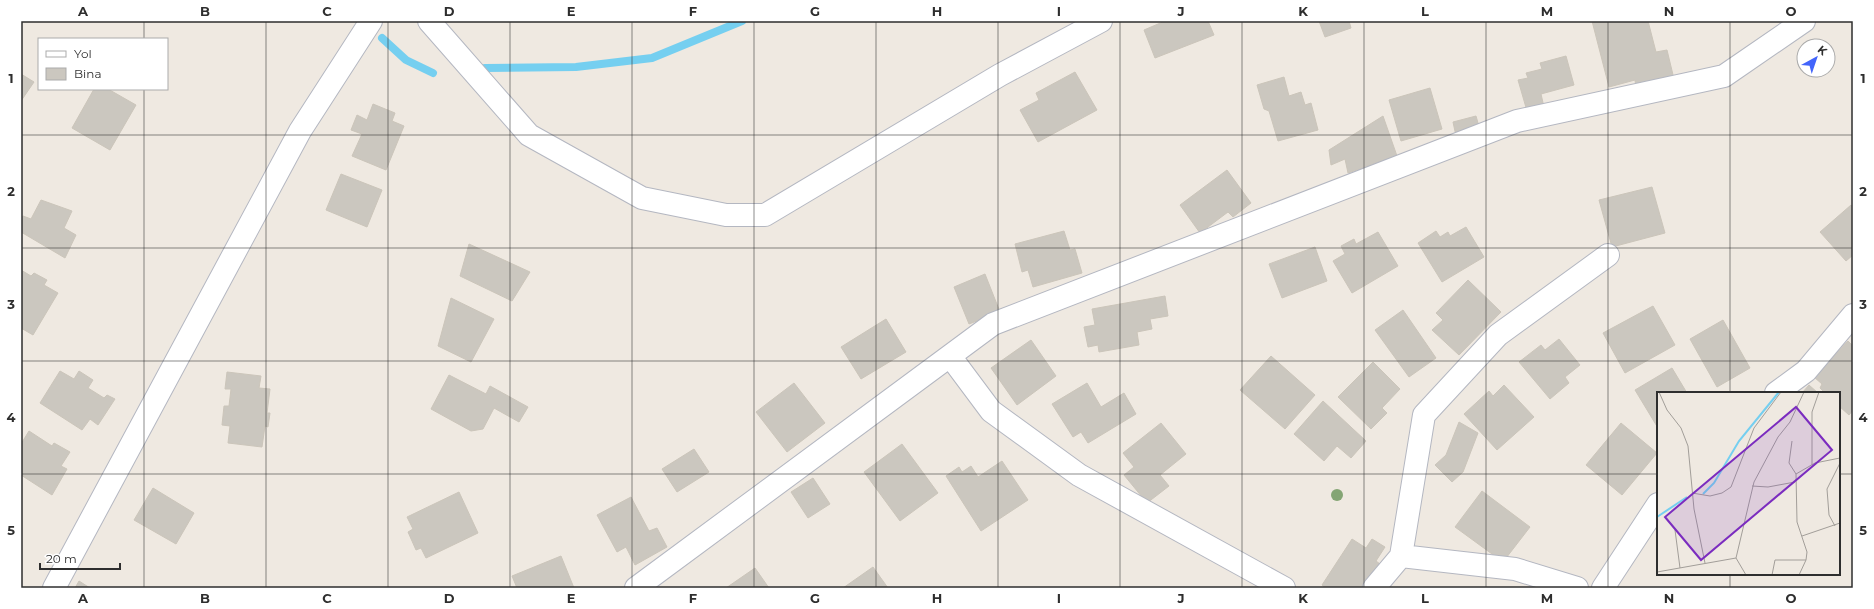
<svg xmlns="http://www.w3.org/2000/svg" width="1874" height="609" font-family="Montserrat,sans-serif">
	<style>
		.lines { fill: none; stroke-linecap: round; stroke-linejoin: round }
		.stream { stroke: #75cff0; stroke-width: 8 }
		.building { fill: #cbc7bf; stroke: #cbc5ba }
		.minor-casing { stroke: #b4b7c1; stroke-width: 24 }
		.minor { stroke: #fff; stroke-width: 22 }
		.tree { fill: #84a574 }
		.grid { fill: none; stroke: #2e2e2e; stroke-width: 1; stroke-opacity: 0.55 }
		.inset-river { fill: none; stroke: #75cff0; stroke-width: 2 }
		.inset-road { fill: none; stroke: #a29e99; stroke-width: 1 }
		.view { fill: #7b2cbf; fill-opacity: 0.15; stroke: #7b2cbf; stroke-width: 2 }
		.inset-edge { fill: none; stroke: #2e2e2e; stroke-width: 2 }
		.neatline { fill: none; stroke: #2e2e2e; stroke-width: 1.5 }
		.grid-label { font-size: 13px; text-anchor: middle; font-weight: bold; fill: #2e2e2e }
	</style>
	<rect width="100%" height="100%" fill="#efe9e1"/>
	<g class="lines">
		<path class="stream" d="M382,38L406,60L433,73
			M485,68L576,67L652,58L742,21"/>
	</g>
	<path class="building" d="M1165,21H1208L1214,35L1155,58L1144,30Z
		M1319,21H1349L1351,28L1325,37Z
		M1592,21H1648L1656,52L1667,50L1674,79L1636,88L1635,80L1609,87Z
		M1566,56L1574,85L1541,94L1544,107L1527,111L1518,80L1528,78L1526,73L1542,69L1540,63Z
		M1075,72L1097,110L1038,142L1020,110L1039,100L1036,93Z
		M21,74L34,82L21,101Z
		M1284,77L1289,96L1301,92L1305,105L1311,103L1318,130L1278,141L1269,111L1264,109L1257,85Z
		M1430,88L1442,129L1401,141L1389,100Z
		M94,89H108L136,105L110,150L72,128Z
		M373,104L395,113L392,121L404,126L386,170L352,156L362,134L351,130L357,115L367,120Z
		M1383,116L1397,156L1348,173L1345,159L1331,165L1329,150Z
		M1476,116L1480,130L1456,136L1453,122Z
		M1227,170L1251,203L1233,217L1228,212L1200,233L1180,205Z
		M341,174L382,190L367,227L326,210Z
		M1652,187L1665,233L1612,247L1599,200Z
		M41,200L72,211L64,228L76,235L65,258L21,232V219L23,216L31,219Z
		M1851,205L1853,208V255L1846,261L1820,232Z
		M1466,227L1484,257L1442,282L1418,243L1436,231L1440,237L1448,232L1450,236Z
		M1064,231L1070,250L1075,249L1082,273L1033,287L1028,270L1022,272L1015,244Z
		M1378,232L1398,266L1352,293L1333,261L1345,254L1341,246L1354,239L1356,244Z
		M469,244L530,272L512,301L460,276Z
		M1315,247L1327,281L1282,298L1269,264Z
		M21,270L31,276L34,273L47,280L44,285L58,293L33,335L21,328Z
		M985,274L1000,312L969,324L954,287Z
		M1468,280L1501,312L1459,355L1432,330L1443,320L1436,313Z
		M1165,296L1168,316L1150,319L1152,329L1137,332L1139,345L1099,352L1098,345L1088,347L1084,327L1095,325L1092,309Z
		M451,298L494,319L471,362L438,346Z
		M1653,306L1675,345L1625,373L1603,333Z
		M1403,310L1436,358L1409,377L1375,330Z
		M886,319L906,352L861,379L841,347Z
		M1723,320L1750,368L1717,387L1690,339Z
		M1559,339L1580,365L1565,377L1569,383L1550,399L1519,362L1541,345L1545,350Z
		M1031,340L1056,376L1017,405L991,368Z
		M1848,341L1853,346V410L1849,415L1839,406V393H1825L1820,388L1822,384L1814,377Z
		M1271,356L1315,395L1285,429L1240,390Z
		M1373,362L1400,389L1382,408L1387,413L1371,429L1338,397Z
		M1672,368L1687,393H1658V428L1635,390Z
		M60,371L74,379L79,371L93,380L88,388L104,398L107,395L115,399L98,425L90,419L82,430L40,403Z
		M227,372L261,376L259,388L270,389L267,413H270L268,427L265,426L262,447L228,443L230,426L222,425L224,406H229L231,389H225Z
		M449,375L486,394L490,386L528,407L519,422L494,408L483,429L471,431L431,409Z
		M794,383L825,423L787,452L756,412Z
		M1087,383L1101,407L1124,393L1136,414L1088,443L1081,432L1073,437L1052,404Z
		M1504,385L1534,417L1497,450L1464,414L1489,391L1493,396Z
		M1809,385L1818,393H1802Z
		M1323,401L1366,441L1351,458L1337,446L1324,461L1294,434Z
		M1459,422L1478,433L1463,472L1452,482L1435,465L1446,455Z
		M1161,423L1186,454L1160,475L1169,486L1147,503L1124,475L1134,467L1123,453Z
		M1621,423L1657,453L1622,495L1586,465Z
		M29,431L52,446L54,443L70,452L61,466L67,469L52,495L21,475V444Z
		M902,444L938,493L900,521L864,472Z
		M694,449L709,472L677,492L662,469Z
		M1002,461L1028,500L981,531L946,476L959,467L962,472L971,466L978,477Z
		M813,478L830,504L808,518L791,492Z
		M153,488L194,513L176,544L134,520Z
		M1482,491L1530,527L1503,562L1455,527Z
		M459,492L478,533L426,558L421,548L416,550L408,532L413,529L407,517Z
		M631,497L649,531L657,528L667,547L635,565L626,547L617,552L597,515Z
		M1352,539L1366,548L1372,539L1385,547L1376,561L1380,564L1363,588H1326L1322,585Z
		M561,556L574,588H517L512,576Z
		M873,567L888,588H843Z
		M755,568L769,588H726Z
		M79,581L90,588H75Z"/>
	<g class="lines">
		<defs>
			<path id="minor" d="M429,21L529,135L642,198L726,215H765L1000,75L1101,21
				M950,356L991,411L1079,475L1284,588
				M1776,393L1806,371L1853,315
				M1401,556L1515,569L1577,588
				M54,588L300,131L371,21
				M636,588L993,324L1517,121L1724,76L1804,21
				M1374,588L1401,556L1424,415L1498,335L1608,255
				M1603,588L1658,504"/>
		</defs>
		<use href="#minor" class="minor-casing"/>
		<use href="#minor" class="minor"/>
	</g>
	<circle class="tree" cx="1337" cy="495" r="6"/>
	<path class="grid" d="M144,21V39M266,21V588M388,21V588M510,21V588M632,21V588M754,21V588M876,21V588M998,21V588M1120,21V588M1242,21V588M1364,21V588M1486,21V588M1608,21V588M1730,21V393M144,89V588M21,135H1853M21,248H1853M21,361H1853M21,474H1658M1839,474H1853M1730,574V588"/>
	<g transform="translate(1657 392)">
		<rect width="183" height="183" fill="#efe9e1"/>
		<path class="inset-river" d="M46,102L57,91L82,49L122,0M0,125L30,105"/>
		<path class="inset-road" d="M2,0L10,18L24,36L31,54L37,117L48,171M135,49L132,71L139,82L140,130L150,160L149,168L142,183M155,73V20L162,0M139,82L158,71L183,66M95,94L111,95L138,90M35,101L53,104L65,101L74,95L97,36L124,0M178,134L172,123L170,97L183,71M18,138L23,176M145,144L183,131M0,180L79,166M89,183L79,166L97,90L121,45L133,30L147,0M115,183L118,168H149"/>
		<path class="view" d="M139,15L175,58L44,168L8,125Z"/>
		<rect width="183" height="183" class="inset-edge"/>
	</g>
	<rect width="1874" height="609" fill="none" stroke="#ffffff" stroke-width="44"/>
	<rect x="38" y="38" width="130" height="52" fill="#ffffff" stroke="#ababab"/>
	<rect x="46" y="51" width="20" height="6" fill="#ffffff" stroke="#ababab"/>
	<text x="74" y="58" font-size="12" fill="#2e2e2e">Yol</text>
	<rect x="46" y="68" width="20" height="12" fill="#cbc7bf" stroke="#ababab"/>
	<text x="74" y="78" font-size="12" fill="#2e2e2e">Bina</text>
	<g transform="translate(1816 58) rotate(40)"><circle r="19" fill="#ffffff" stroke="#ababab"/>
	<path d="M0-3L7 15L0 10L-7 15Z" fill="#4264fb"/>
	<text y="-6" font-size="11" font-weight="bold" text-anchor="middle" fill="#2e2e2e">K</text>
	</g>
	<path d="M40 563v6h80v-6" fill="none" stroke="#2e2e2e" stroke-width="2"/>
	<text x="46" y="563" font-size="12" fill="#2e2e2e" stroke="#ffffff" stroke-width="3" paint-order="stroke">20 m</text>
	<rect x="22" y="22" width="1830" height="565" class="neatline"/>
	<g class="grid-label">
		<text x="83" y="16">A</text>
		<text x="205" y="16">B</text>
		<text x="327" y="16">C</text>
		<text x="449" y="16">D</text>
		<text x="571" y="16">E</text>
		<text x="693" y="16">F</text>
		<text x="815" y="16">G</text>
		<text x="937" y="16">H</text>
		<text x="1059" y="16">I</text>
		<text x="1181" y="16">J</text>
		<text x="1303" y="16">K</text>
		<text x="1425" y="16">L</text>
		<text x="1547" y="16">M</text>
		<text x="1669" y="16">N</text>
		<text x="1791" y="16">O</text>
		<text x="11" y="83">1</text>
		<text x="1863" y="83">1</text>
		<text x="11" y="196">2</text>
		<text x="1863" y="196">2</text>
		<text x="11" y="309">3</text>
		<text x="1863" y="309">3</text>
		<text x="11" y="422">4</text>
		<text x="1863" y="422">4</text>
		<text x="11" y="535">5</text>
		<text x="1863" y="535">5</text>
		<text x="83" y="603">A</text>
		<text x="205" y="603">B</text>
		<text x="327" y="603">C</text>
		<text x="449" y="603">D</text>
		<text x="571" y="603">E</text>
		<text x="693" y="603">F</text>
		<text x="815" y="603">G</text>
		<text x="937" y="603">H</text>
		<text x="1059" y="603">I</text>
		<text x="1181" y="603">J</text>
		<text x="1303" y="603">K</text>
		<text x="1425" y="603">L</text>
		<text x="1547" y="603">M</text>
		<text x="1669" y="603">N</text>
		<text x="1791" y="603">O</text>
	</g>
</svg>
